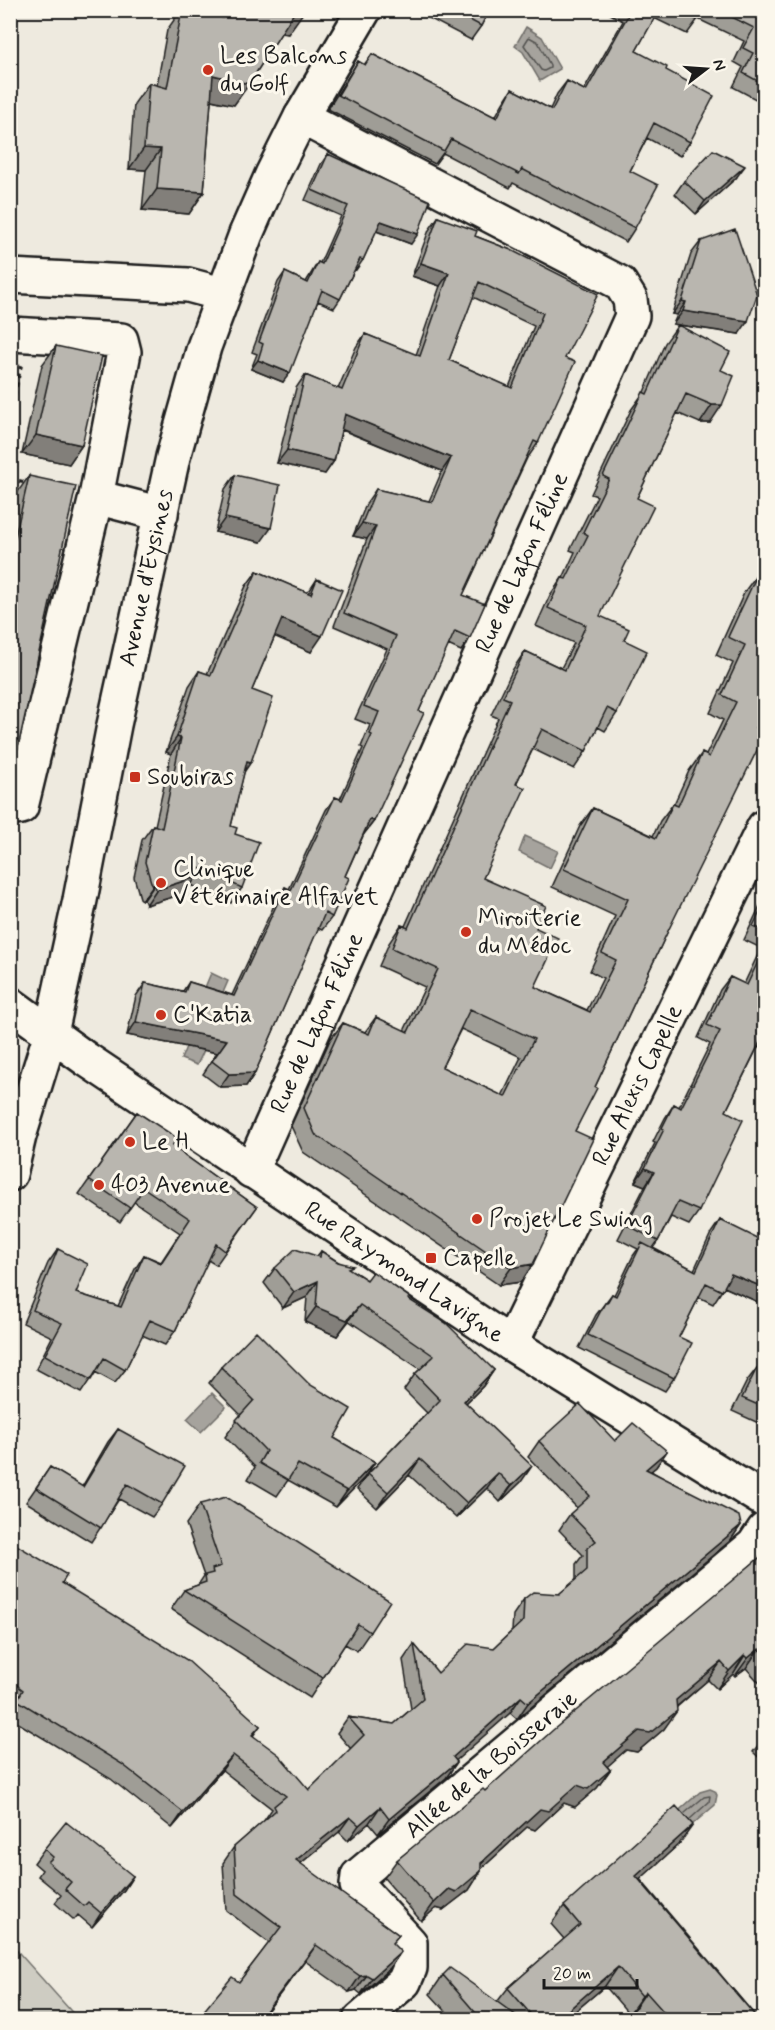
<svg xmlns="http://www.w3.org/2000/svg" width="775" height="2030" font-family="Mynerve,sans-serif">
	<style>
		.green { fill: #ceccc2; stroke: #75746f; stroke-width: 1.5 }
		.water { fill: #a6a39d; stroke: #6f6d69; stroke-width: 1.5 }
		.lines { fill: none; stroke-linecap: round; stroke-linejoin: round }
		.shore { stroke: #535250; stroke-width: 1.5 }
		.minor-casing { stroke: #1c1c1c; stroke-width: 38 }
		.path { stroke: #1c1c1c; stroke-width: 4; stroke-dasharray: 4.5 4.5; stroke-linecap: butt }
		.minor { stroke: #fbf7ec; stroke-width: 33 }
		.wall { fill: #9f9d96; stroke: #1c1c1c; stroke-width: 1.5; fill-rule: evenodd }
		.shaded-wall { fill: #827f7a; stroke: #1c1c1c; stroke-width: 1.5 }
		.building { fill: #b9b6af; stroke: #1c1c1c; stroke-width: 1.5; fill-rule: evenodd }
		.poi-dot { fill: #c8321e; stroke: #fbf7ec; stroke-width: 2 }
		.labels { text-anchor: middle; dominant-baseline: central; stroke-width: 6; stroke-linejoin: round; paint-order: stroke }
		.poi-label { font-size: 24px; fill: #1c1c1c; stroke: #fbf7ec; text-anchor: start }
		.street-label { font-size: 24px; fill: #1c1c1c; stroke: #fbf7ec }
	</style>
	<rect width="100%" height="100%" fill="#eeeadf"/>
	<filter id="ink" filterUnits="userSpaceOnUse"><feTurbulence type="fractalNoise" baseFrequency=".0167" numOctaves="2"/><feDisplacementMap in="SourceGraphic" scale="12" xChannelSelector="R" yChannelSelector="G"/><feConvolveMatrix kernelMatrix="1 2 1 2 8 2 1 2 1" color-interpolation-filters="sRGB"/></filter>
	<g filter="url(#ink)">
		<path class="green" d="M11,1944L78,2019H11Z"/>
		<path class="water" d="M526,27L542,37L560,69L540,81L523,52L515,46Z
			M525,836L558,851L550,868L519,852Z
			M211,973L228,981L215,1011L198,1004Z
			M195,1025L212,1033L197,1065L181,1059Z
			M212,1393L226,1407L201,1432L187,1419Z
			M710,1789L715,1791L717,1795L715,1805L687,1829L674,1815L700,1792Z"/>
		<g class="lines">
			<path class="shore" d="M529,37L538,42L550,65V68L544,71L541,70L524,45Z
				M685,1813L704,1797L710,1796L709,1802L690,1819"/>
			<defs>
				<g id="minor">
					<path d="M10,276L188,285L222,294"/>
					<path d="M10,334L121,340L124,352L96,497L21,807L10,809"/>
					<path d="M96,497L161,514"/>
					<path id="s1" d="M10,1004L86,1059L511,1344L764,1500"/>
					<path id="s2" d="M251,1171L632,316L630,299L620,283L301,117"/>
					<path id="s3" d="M10,1174L19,1136L51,1033L80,900L114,725L173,457L204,347L246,234L272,175L301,117L364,10"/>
					<path id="s4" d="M511,1344L764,827"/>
					<path id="s5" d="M360,2020L404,1982L410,1968V1943L357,1885L358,1876L754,1545L764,1530"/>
				</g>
			</defs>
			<use href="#minor" class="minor-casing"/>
			<path class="path" d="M10,413L21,365
				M10,479L28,483"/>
			<use href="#minor" class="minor"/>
		</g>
		<path class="wall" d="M181,10H189L220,18L225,10H304L288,34L281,33L249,84L234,105L211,100L204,192L189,214L142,210L146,170L129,169L134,104L149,83L157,85L167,30Z
			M420,10H489L481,26L471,40L419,13Z
			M603,10H765V104L733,87L743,67L734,62L744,41L698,19L687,34L654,18L636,51L666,70L690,142L680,156L647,138L630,171L635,228L626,242L513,183L510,188L443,153L435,164L328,109L358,61L364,65L372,54L495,117L503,103L512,89L550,109L557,94L567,81L584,90L623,21Z
			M328,154L411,244L376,231L363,260L356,270L355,269L340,299L334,308L318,301L283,382L251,369L257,354L252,352L278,282L285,272L306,282L318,262L320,263L341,216L305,200L321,164Z
			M736,178L696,214L675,194L684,181Z
			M438,217L475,236L511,250L565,358L538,443L529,456H528L463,595L470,638L461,651L448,645L419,711L374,821L364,834L345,876L332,917L322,930L318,928L255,1073L246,1086L220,1087L203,1074L217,1053L127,1035L136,996L145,983L183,991L189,982L232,995L276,901L285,887L289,889L326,810L335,797L340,799L363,748L361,747L370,725L355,719L387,649L334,626L367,539L353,536L367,502L376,489L429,501L442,471L342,430L334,461L325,474L277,463L296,388L305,375L338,389L356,347L365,334L416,355L440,286L412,276L429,230ZM473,297L534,326L509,387L449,360Z
			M701,241L739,334L678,325L721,370L710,423H700L677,413L637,498L600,616L624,640L617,713L605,731L598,727L586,751L574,769L533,749L516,784L483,878L536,928L535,987L587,1010L603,978L590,971L615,916L552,887L580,826L593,808L653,836L660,821L673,804H674L689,771L702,753L706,755L723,720L710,713L733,663L716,655L745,591L758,573L756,727L666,935L595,1087L575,1131L521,1282L499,1285L303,1152L291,1126L330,1040L343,1023L365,1032L376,1017L404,1031L425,987L379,966L389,943L401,925L405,926L421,890L498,718L491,715L513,669L525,651L561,668L574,643L536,626L550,595L562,578H563L575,552L570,550L597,496L591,494L631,410L644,392L665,343L678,325L673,324L677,315L672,314L691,254ZM461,1029L521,1057L502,1096L442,1067Z
			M56,346L82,445L69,464L22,454L42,365Z
			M235,475L261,542L215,532L225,489Z
			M29,476L16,756L10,763V507L12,500Z
			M257,571L308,593L317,579L311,652L275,636L252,690L244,772L231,826L235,834L242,888L231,903L191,885L186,893L146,905L144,900H142L140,898L134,877L142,840L153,825L155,826L171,754L166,752L189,686L199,671L207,674L246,586Z
			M765,895V1050L758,1047L726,1111L699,1211L689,1225L671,1217L658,1241L653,1248L694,1270L711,1233L720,1220L765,1305L724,1287L713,1304L699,1297L679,1337L674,1378L665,1391L579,1348L596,1315L612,1294L614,1295L633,1256L638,1249L618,1239L645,1186L635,1182L655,1143L653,1142L665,1118L674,1104L679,1107L710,1044L698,1038L720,990L730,977L744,984L761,948L744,940Z
			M137,1112L172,1146L257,1207L216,1265L208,1260L175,1331L165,1345L142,1335L125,1370L115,1383L95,1372L81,1393L36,1369L52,1337L23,1323L48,1263L58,1249L76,1293L118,1306L135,1269L144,1255L161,1262L180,1233L134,1202L120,1222L79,1194Z
			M321,1251L367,1280L408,1299L494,1370L483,1386L466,1403L521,1482L500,1502L487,1488L456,1518L409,1475L377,1508L357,1489L368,1474L427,1413L404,1390L415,1374L420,1369L349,1321L337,1336L305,1322L307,1297L283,1308L264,1283L275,1268L317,1256Z
			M765,1364V1426L732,1411L747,1381L757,1368L762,1370Z
			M221,1367L334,1438L375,1462L364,1478L336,1507L288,1480L277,1496L248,1479L255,1467L225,1437L241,1415L209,1383Z
			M118,1429L162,1504L152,1517L119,1499L91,1542L26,1502L50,1467L82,1487L108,1442Z
			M539,1441H615L667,1451L656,1467L651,1471L741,1525L730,1541L517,1719L510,1713L456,1760L457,1762L446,1778L378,1834L369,1823L348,1841L339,1832L300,1864L399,1935L392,1943L390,1968L361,1994L356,1990L349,1992L305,1961L261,2019H197L239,1982L269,1943L226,1910L223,1863L234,1847L263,1822L272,1809L222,1770L172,1828L111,1779L10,1718V1708L12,1705L10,1704V1541L62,1583L260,1726L253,1736L309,1790L351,1749L337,1733L348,1717L394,1724L411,1709L403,1660L414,1644L438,1673L494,1648L512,1631L513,1615L524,1599L559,1594L576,1580V1564L583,1555L559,1530L570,1514L577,1508L528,1457Z
			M200,1504L370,1632L357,1651L345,1644L310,1698L171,1609L184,1590L198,1585L204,1576L186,1524Z
			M765,1553V1689L746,1668L735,1676L733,1674L717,1689L708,1680L677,1707L664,1729L637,1752L626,1750L607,1766L610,1770L597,1788L575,1807L564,1803L535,1830L527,1827L481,1869V1871L469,1890L443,1910L436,1908L421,1921L384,1878L397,1860L485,1791Z
			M765,1736V1763L753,1752Z
			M680,1843L640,1879L758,2019H641L633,2011L629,2014L605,1986L566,2019H453L430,1994L443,1975L497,2002L508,1988L564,1939L551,1924L564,1906Z
			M44,1849L133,1876L124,1890L92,1927L78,1915L74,1920L55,1903L61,1895L38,1876L42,1870L34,1863Z"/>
		<path class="shaded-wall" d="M295,11L303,13L288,34L280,32Z
			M213,75L249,84L234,105L198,97Z
			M144,148L161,149L146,170L129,169Z
			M745,166L736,178L696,214L705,201Z
			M157,189L204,192L189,214L142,210Z
			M381,221L418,234L411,244L374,230Z
			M421,263L449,273L440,286L412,276Z
			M682,301L686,302L677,315L672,314Z
			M683,311L748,321L739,334L673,324Z
			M258,360L290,373L283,382L251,369Z
			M712,405H722L710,423H700Z
			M345,414L451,458L442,471L336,427Z
			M36,435L82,445L69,464L22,454Z
			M287,450L334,461L325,474L277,463Z
			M225,518L271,528L261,542L215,532Z
			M362,523L376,526L367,539L353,536Z
			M282,619L322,636L311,652L271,635Z
			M177,737L181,738L171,754L166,752Z
			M10,756H16L10,763Z
			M247,761L251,762L240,778Z
			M370,819L374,821L364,834L361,833Z
			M196,877L186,893L146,905L156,890Z
			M155,884L144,900H142L153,885Z
			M136,1022L227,1040L218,1053L127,1035Z
			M255,1073L246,1086L220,1087L229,1074Z
			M645,1168L654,1172L645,1186L635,1182Z
			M533,1264L521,1282L499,1285L511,1268Z
			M731,1274L765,1288V1305L722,1286Z
			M318,1281L307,1297L283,1308L294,1292Z
			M360,1305L337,1336L305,1322L316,1307Z
			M494,1370L483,1386L453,1416L464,1401Z
			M667,1451L656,1467L635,1484L646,1469Z
			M420,1459L409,1475L377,1508L388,1492Z
			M375,1462L364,1478L336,1507L347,1491Z
			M532,1466L521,1482L500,1502L511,1486Z
			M498,1473L487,1488L456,1518L467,1503Z
			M741,1525L730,1541L517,1719L528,1703Z
			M759,1649L746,1668L735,1676L748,1658Z
			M745,1655L733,1674L717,1689L729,1671Z
			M721,1662L708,1680L663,1718L676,1700Z
			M521,1697L510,1713L442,1773L453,1757Z
			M677,1711L664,1729L637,1752L626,1750L591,1781L603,1762L639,1731Z
			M233,1755L222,1770L172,1828L183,1812Z
			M457,1762L446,1778L378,1834L389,1819Z
			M610,1770L597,1788L575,1807L564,1803L535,1830L527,1827L468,1881L481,1863L540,1809L577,1785Z
			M380,1807L369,1823L348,1841L359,1825Z
			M350,1817L339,1832L285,1876L296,1860Z
			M693,1825L680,1843L624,1894L636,1876Z
			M481,1871L469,1890L443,1910L436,1908L421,1921L434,1903L449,1889Z
			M133,1876L124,1890L92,1927L101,1913Z
			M316,1945L305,1961L261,2019H260Z
			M401,1952L390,1968L361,1994L372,1978Z
			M618,1967L605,1986L566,2019H558Z
			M367,1975L356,1990L349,1992L360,1976Z
			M646,1992L633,2011L629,2014L642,1996Z"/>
		<path class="building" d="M182,10H189L223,18L227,10H304L303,13L295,11L249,84L213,75L204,192L157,189L161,149L144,148L149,83L167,88Z
			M451,10H489L481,26Z
			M631,10H659L636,51L667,67L666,70L714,96L690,142L654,123L630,171L658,185L635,228L522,169L519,174L451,139L444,151L338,95L358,61L365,65L372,54L497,118L512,89L552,110L567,81L586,91Z
			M676,10H701L697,20Z
			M718,10H765V85L743,73L753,53L743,48L754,28Z
			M713,150L745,166L705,201L684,181Z
			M328,154L430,201L418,234L381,221L363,260L360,259L340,299L322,290L290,373L258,360L263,344L259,342L285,272L308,283L318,262L322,264L348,206L312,190Z
			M438,217L477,231L475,236L511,250L598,294L565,358L575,362L538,443L534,441L463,595L485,604L470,638L455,631L419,711L424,713L374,821L370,819L345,876L349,878L332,917L325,913L255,1073L229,1074L212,1061L227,1040L136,1022L145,983L185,992L189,982L234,996L285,887L291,890L335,797L342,800L372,735L370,734L379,712L364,706L396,636L344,613L376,526L362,523L376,489L432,502L451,458L345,414L334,461L287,450L305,375L342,390L365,334L420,356L449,273L421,263ZM479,282L543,313L512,388L449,360Z
			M735,229L757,295L748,321L683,311L686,302L682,301L701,241Z
			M678,325L730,352L721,370L734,376L722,405H712L686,394L637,498L654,506L600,616L629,629L624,640L647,651L617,713L607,708L586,751L542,729L516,784L525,788L483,878L546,906L536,928L558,938L535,987L590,1012L616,960L602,953L628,899L564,869L593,808L656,838L673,804L678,806L702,753L709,757L736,702L722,695L745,645L728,637L758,573L765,577V709L756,727L765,731V734L666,935L595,1087L597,1088L575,1131L593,1139L533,1264L511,1268L315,1134L304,1108L343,1023L369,1034L376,1017L408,1032L438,969L392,948L401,925L408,928L433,872L510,700L503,697L525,651L565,670L586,625L548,608L562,578L566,579L588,535L583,532L609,479L603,476L643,392L647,394ZM470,1009L534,1039L505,1097L442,1067Z
			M56,346L102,356L82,445L36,435Z
			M235,475L280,485L271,528L225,518Z
			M29,476L76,486L16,756H10V559Z
			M257,571L311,594L317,579L342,590L322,636L282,619L252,690L273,698L251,762L247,761L231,826L237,828L235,834L259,842L242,888L199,868L196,877L156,890L155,884L153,885L151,882L145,862L153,825L162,828L181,738L177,737L199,671L211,675Z
			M765,902V931L753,926Z
			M765,947V1032L726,1111L743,1120L699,1211L678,1202L658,1241L627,1225L654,1172L645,1168L664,1129L662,1128L674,1104L681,1108L720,1031L707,1025L730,977L747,985Z
			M137,1112L177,1138L172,1146L257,1207L225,1251L216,1244L175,1331L150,1320L125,1370L104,1358L91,1380L45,1355L62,1323L33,1310L58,1249L88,1264L76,1293L121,1307L144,1255L161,1263L190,1219L144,1188L130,1208L89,1180Z
			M720,1220L765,1242V1288L731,1274L722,1291L706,1283L679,1337L692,1343L674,1378L588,1335L605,1303H607L612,1294L616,1296L642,1243L696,1271Z
			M295,1249L320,1257L321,1251L338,1262L353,1266L348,1268L367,1280L373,1272L409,1297L408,1299L446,1323L494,1370L464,1401L532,1466L511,1486L498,1473L467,1503L420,1459L388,1492L368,1474L440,1400L415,1374L434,1356L360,1305L347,1320L316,1307L318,1281L294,1292L275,1268Z
			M256,1331L309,1384L351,1409L334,1438L375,1462L347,1491L298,1464L288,1480L259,1463L266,1451L236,1420L254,1400L221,1367Z
			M757,1368L764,1371L765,1370V1408L742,1398Z
			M580,1404L615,1441L633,1423L667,1451L646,1469L739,1516L741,1525L528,1703L521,1697L453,1757L457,1762L389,1819L380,1807L359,1825L350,1817L296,1860L399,1935L392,1943L401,1952L372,1978L367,1975L360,1976L316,1945L260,2019H197L232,1977L239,1982L281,1927L237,1894L234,1847L276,1810L274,1806L286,1796L233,1755L183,1812L122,1764L17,1700L23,1690L10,1680V1541L67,1575L62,1583L187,1660L260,1726L252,1735L279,1755L309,1790L364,1735L348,1717L394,1724L423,1699L414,1644L438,1673L468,1644L494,1648L523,1621L524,1599L533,1592L559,1594L587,1570V1548L596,1541L570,1514L590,1496L539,1441Z
			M118,1429L185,1466L162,1504L127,1484L101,1528L36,1488L50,1467L83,1487Z
			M226,1497L390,1601L370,1632L358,1624L323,1678L184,1590L206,1582L205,1575L213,1573L212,1569L221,1566L200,1504Z
			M765,1553V1656L759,1649L748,1658L745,1655L729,1671L721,1662L676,1700L677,1711L650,1733L639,1731L603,1762L610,1770L588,1789L577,1785L548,1811L540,1809L481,1863V1871L456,1892L449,1889L434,1903L397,1860L483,1789L485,1791L553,1730Z
			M10,1751L14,1754L10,1759Z
			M676,1806L693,1825L636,1876L758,2019H670L646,1992L642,1996L618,1967L558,2019H531L533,2017L508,1988L580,1925L564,1906Z
			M66,1822L133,1876L101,1913L88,1902L84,1906L65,1889L71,1882L48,1862L53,1857L44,1849Z
			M450,1968L521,2019H481L443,1975Z
			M765,2015V2019H759Z"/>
	</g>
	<g class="poi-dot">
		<circle cx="208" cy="70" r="6"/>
		<rect x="129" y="771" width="12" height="12" rx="3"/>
		<circle cx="161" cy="883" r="6"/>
		<circle cx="466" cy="932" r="6"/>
		<circle cx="161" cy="1015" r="6"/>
		<circle cx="130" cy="1142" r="6"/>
		<circle cx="99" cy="1185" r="6"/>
		<circle cx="477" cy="1219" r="6"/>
		<rect x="425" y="1252" width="12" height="12" rx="3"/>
	</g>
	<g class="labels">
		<g class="poi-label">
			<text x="220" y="56">Les Balcons<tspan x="220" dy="28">du Golf</tspan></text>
			<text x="147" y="777">Soubiras</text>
			<text x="173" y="869">Clinique<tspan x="173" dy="28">Vétérinaire Alfavet</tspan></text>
			<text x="478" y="918">Miroiterie<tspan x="478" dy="28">du Médoc</tspan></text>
			<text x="173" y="1015">C'Katia</text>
			<text x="142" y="1142">Le H</text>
			<text x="111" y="1185">403 Avenue</text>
			<text x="489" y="1219">Projet Le Swing</text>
			<text x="443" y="1258">Capelle</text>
		</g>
		<g class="street-label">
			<text stroke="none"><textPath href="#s2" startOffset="666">Rue de Lafon Féline</textPath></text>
			<text stroke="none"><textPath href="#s3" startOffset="612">Avenue d'Eysines</textPath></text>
			<text stroke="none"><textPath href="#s2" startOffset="162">Rue de Lafon Féline</textPath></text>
			<text stroke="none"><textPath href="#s4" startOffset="288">Rue Alexis Capelle</textPath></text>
			<text stroke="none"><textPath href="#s1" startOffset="477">Rue Raymond Lavigne</textPath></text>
			<text stroke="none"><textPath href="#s5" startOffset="360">Allée de la Boisseraie</textPath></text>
		</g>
	</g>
	<rect width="775" height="2030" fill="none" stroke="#fbf7ec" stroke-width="36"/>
	<rect x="18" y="18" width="739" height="1994" fill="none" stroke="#1c1c1c" stroke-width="2" filter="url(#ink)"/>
	<g transform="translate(706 69) rotate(73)" stroke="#fbf7ec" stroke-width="4.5" paint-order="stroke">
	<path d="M0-4.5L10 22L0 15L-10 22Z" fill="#1c1c1c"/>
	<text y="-9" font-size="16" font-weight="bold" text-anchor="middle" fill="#1c1c1c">N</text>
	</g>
	<path d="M544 1979v9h93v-9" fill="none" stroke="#1c1c1c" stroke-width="3"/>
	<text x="553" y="1979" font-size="18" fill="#1c1c1c" stroke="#fbf7ec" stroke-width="4.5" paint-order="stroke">20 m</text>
</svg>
